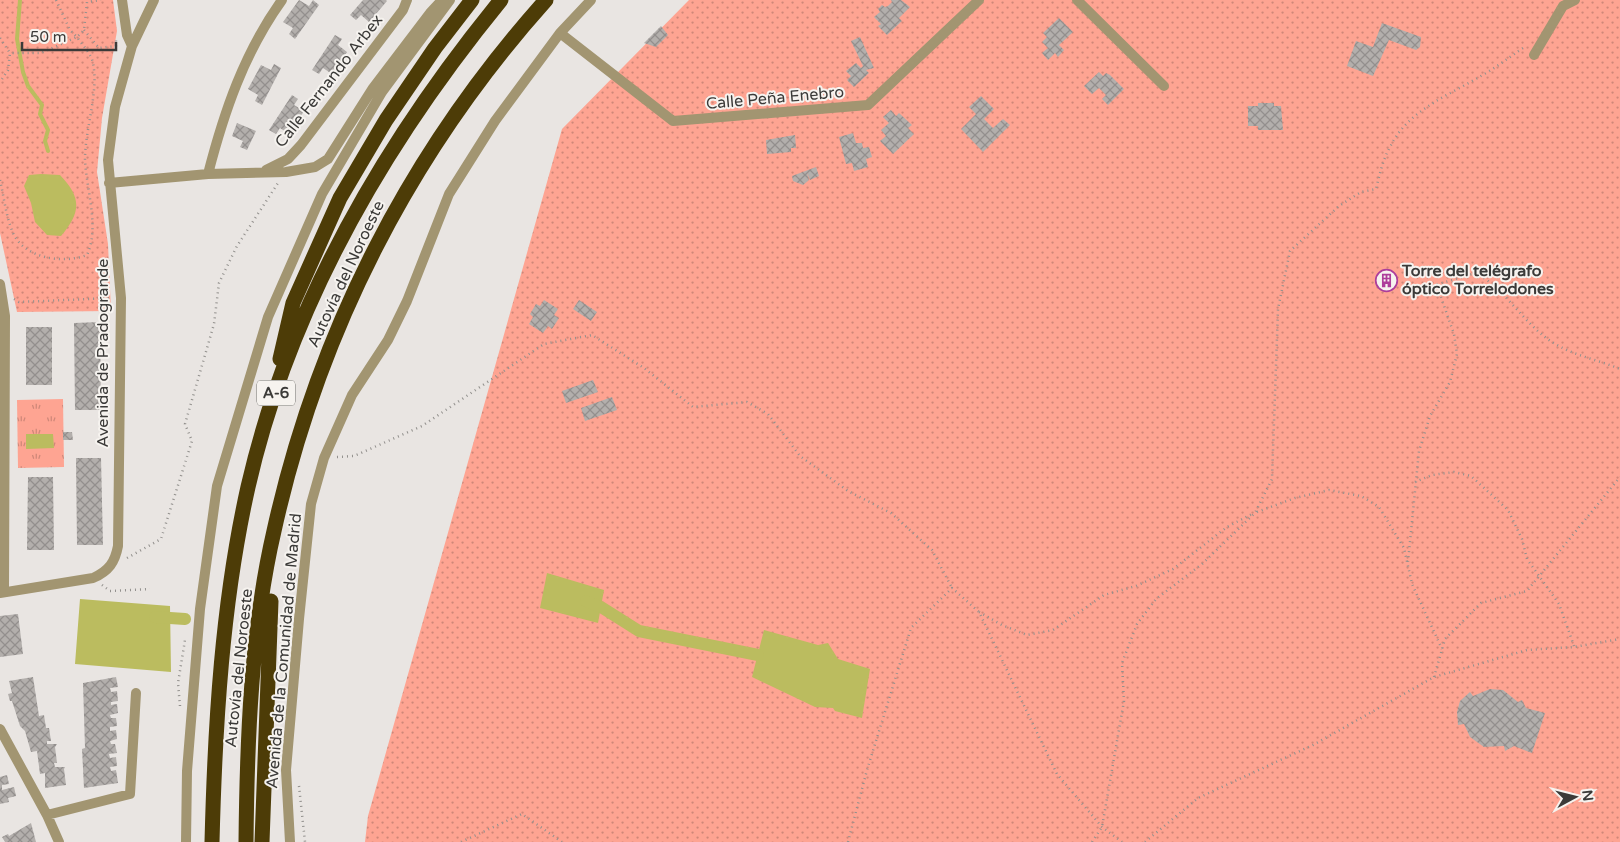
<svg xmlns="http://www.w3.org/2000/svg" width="1620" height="842" font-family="'Varela Round',sans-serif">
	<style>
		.grass { fill: url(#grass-tufts) }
		.park { fill: url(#park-dots) }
		.water { fill: #bbbc5f }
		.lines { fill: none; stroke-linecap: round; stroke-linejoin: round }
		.stream { stroke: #bbbc5f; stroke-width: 4 }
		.canal { stroke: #bbbc5f; stroke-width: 12 }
		.building { fill: url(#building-cross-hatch) }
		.path { stroke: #92908d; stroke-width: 2.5; stroke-dasharray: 1 4; stroke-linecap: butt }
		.street { stroke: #a29571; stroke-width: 10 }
		.highway { stroke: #4d3c07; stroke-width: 15 }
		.labels { text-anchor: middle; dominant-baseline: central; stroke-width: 4; stroke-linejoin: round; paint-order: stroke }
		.shield { fill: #f6f3ef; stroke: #73726f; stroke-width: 1 }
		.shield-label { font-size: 15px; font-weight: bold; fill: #3b3a38 }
		.street-label { font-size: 16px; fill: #3b3a38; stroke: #f6f3ef }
		.poi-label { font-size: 16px; font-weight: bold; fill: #3b3a38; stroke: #f6f3ef; text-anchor: start }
	</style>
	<defs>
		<pattern id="grass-tufts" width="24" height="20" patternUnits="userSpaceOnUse" patternTransform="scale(1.25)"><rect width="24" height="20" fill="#fea492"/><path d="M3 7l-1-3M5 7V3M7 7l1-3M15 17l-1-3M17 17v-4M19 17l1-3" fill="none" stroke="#cf8778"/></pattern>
		<pattern id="park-dots" width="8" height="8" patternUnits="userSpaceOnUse" patternTransform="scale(1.25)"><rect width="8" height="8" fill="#fea492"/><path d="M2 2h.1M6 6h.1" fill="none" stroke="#cf8778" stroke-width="1.8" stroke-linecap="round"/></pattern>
		<pattern id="building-cross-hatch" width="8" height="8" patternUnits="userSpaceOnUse" patternTransform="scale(1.25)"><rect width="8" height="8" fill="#b3afac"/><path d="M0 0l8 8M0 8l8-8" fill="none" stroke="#938f8d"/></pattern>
	</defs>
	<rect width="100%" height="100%" fill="#e9e5e2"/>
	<path class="grass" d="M63,399L64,467L18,468L17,400Z"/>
	<path class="park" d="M0,0H113L117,31L102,118L97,172L108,244L111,311L17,312L0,233Z
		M689,0H1620V842H365L368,816L562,129Z"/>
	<path class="water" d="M41,174L60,175C82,198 81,212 61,236L47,235L35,222L31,203L24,186L29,175Z
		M26,434H53L54,448L26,449Z
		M547,573L604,590L598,623L540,608Z
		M80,599L170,606L171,672L75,664Z
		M764,630L818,645L828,643L838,659L870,669L862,718L835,711L833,708L815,707L752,677Z"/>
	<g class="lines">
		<path class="stream" d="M20,0L17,39L23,72L28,86L42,105L40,114L48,130L45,141L48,151"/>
		<path class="canal" d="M586,601L601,607L639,631L758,655
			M155,617L185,619"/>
	</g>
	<path class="building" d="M299,0L309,6L313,0L319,5L295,39L289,34L293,28L283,22Z
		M363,0H386L387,1L369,22L361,15L356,20L350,15Z
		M891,0H901L910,7L899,18L902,21L887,35L878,26L881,24L874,17L880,12L878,9L882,5L885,7L888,6L892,2Z
		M1059,18L1073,32L1059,45L1064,50L1058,57L1055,53L1048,60L1042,53L1048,48L1042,42L1047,37L1043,33Z
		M1382,23L1421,37L1420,47L1416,50L1389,40L1373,76L1347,66L1356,41L1373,47Z
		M661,26L668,35L656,47L644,43Z
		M335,35L342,39L338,45L347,52L332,74L323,68L319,74L312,70Z
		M860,37L874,68L866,70L869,73L854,87L847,80L851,76L846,71L856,63L861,68L863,66L851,41Z
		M274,64L281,68L262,105L255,101L258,95L248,89L261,65L271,70Z
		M1099,72L1103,76L1106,73L1110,75L1124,89L1108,105L1102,99L1106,95L1099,88L1092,94L1084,86Z
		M292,95L298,99L294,105L304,111L289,134L280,128L276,134L269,130Z
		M981,96L994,109L984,119L993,128L1003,119L1010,125L983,152L961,129L976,114L969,107Z
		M1258,103H1274V106H1281L1283,130H1258V126H1248V106H1258Z
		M891,110L896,116L899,113L912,125L908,128L914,134L893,154L880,141L886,136L881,130L889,123L883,117Z
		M237,123L256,131L247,150L240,147L243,141L232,136Z
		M853,133L856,143H862L863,148L869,147L872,157L866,159L868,167L854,171L852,163L846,164L839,137Z
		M795,135L796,148H791V152L767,154L766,140Z
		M816,167L819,176L810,180L807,173L809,180L803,185L793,181L792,176Z
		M1388,271L1394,282L1383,288L1377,277Z
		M544,300L558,309L554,315L559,318L552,329L548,326L543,333L529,324L533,317L530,314L536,304L540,306Z
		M579,300L597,312L591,321L573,309Z
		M100,322L101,410H75L74,323Z
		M26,327H52V385H26Z
		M593,380L598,392L566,403L562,391Z
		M612,397L617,410L585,421L581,408Z
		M63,432H72L73,440H63Z
		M76,458H101L103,545H77Z
		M28,477H53L54,550H27Z
		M18,614L23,654L0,657V616Z
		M33,677L39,716L44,715L46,728H49L51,741H47V744H57L55,747L57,763H54L55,767H65L64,769L66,785L45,788V773L40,774L37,751L31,752L25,731L20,726L12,701H10L8,694L12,693L9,681Z
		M116,677L118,687L110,688L111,692L117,691L118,701L111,702V705L117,704L118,713L110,715L111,718H116L117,726L110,727V731L116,730L117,739L110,741L111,744H115L117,753L109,754L110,758L116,757L117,766L110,767L111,771L116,770L118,783L84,788L82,749L85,748L83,683Z
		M1490,689L1503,690L1518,702L1522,700L1526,708L1545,713L1532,753L1514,746L1505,751L1504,746L1484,747L1470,737L1464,724L1458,725L1457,712L1460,701L1470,692L1473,696Z
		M7,775L9,784L2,785V790L14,787L16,796L8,798L9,802L0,804V777Z
		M31,823L36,842H5L2,837L8,834L9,836Z"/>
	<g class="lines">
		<path class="path" d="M56,0L70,30L77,37L84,30L87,2L101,0
			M84,30L99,48L116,46V39
			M0,38L10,53L8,70L0,82
			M0,180C4,197 6,217 13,233C25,259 63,264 87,255C100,227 86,189 85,159C85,129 99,92 93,63C91,53 82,45 77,37L41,53H10
			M1408,293L1476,273C1505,289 1522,321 1549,340C1570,355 1596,359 1620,369
			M14,299L19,302L112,298
			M337,457L354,456L422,426L544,344L592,335L644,368L693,407L747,402L768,414L800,456L848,491L891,513L932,550L952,588
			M1415,482L1432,475L1454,472L1471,476L1508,510L1522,539L1527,559L1559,604L1574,646
			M1257,512L1295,498L1329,490L1361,496L1379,507L1404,548L1412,584L1442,649
			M127,558L161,539L192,441L185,424L214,324L219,283L237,246L278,183
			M1408,562L1419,451L1430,416L1450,382L1457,354L1454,334L1437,286
			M102,585L110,591L150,589
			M979,612L1002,625L1027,635L1053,630L1104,595L1136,586L1173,569L1227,527L1252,514
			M1434,677L1445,639L1481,603L1527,591L1620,477
			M180,706L178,683L185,640
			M299,786L305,842
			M461,842L522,814L562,842
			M848,842L867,770L911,628L952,588L979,612L1057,774L1102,827L1122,842
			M1092,842L1102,827L1124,701L1122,663L1137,624L1156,599L1202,564L1255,513L1272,479L1278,309L1290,251L1339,206L1361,192L1376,189C1380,173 1383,159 1391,145C1409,110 1449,95 1481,76C1497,67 1511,56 1526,46
			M1145,842L1198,798L1313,745L1434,677L1527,650L1574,647L1620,639"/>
		<path class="street" d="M122,0L127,35L132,46
			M1077,0L1164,86
			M560,33L673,121L868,105L979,0
			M1534,55L1563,6L1575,0
			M266,170L288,159L301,145L403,10L407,0
			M208,174C224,112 244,53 282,0
			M109,183L208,174L286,172L315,167L328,159L373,88L430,13L442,0
			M0,284L5,316L4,592
			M0,593L93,578C109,571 115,562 118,546L121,298L108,160L115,107L132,46L154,0
			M0,729L47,815L59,842
			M47,815L130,794L136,693
			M186,842L187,771L200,609L217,486L268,317L322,194L382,92L450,0
			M290,842L286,770L299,619L311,504L324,458L352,395L388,340L407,301L449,194L495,121L560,33L591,0"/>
		<path class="highway" d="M280,359L293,303L340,198L386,120L435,48L472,0
			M212,842C215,724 222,603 248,487C289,307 385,142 501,0
			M246,842C247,740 251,630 274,531C318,332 410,152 546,0
			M262,842L271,601"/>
	</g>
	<defs>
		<symbol id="building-ring" viewBox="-11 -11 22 22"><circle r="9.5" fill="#f6f3ef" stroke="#ad3e9b" stroke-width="1.5"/><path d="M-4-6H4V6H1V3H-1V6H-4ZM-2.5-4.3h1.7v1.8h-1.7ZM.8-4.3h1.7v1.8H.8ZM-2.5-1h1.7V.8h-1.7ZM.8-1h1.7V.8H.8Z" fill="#ad3e9b"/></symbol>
	</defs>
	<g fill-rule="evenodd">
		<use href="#building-ring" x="1374" y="268" width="25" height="25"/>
	</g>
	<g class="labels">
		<rect class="shield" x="257" y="380.5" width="38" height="25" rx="4"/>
		<g class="shield-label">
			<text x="276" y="393">A-6</text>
		</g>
		<g class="street-label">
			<text transform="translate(329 81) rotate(-52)">Calle Fernando Arbex</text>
			<text transform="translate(775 98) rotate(-5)">Calle Peña Enebro</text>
			<text transform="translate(346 274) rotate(-65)">Autovía del Noroeste</text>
			<text transform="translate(103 353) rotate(-90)">Avenida de Pradogrande</text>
			<text transform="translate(284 651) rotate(-85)">Avenida de la Comunidad de Madrid</text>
			<text transform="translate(239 668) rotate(-84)">Autovía del Noroeste</text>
		</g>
		<g class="poi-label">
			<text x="1402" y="271">Torre del telégrafo<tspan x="1402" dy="18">óptico Torrelodones</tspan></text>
		</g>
	</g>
	<g transform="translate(1575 797) rotate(83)" stroke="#f6f3ef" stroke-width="4" paint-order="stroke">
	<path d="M0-4L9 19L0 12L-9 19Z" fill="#3b3a38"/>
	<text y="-8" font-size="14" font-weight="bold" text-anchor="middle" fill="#3b3a38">N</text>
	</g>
	<path d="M22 42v8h94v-8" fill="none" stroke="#3b3a38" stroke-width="2.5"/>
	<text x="30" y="42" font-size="15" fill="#3b3a38" stroke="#f6f3ef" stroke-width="4" paint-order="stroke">50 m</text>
</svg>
